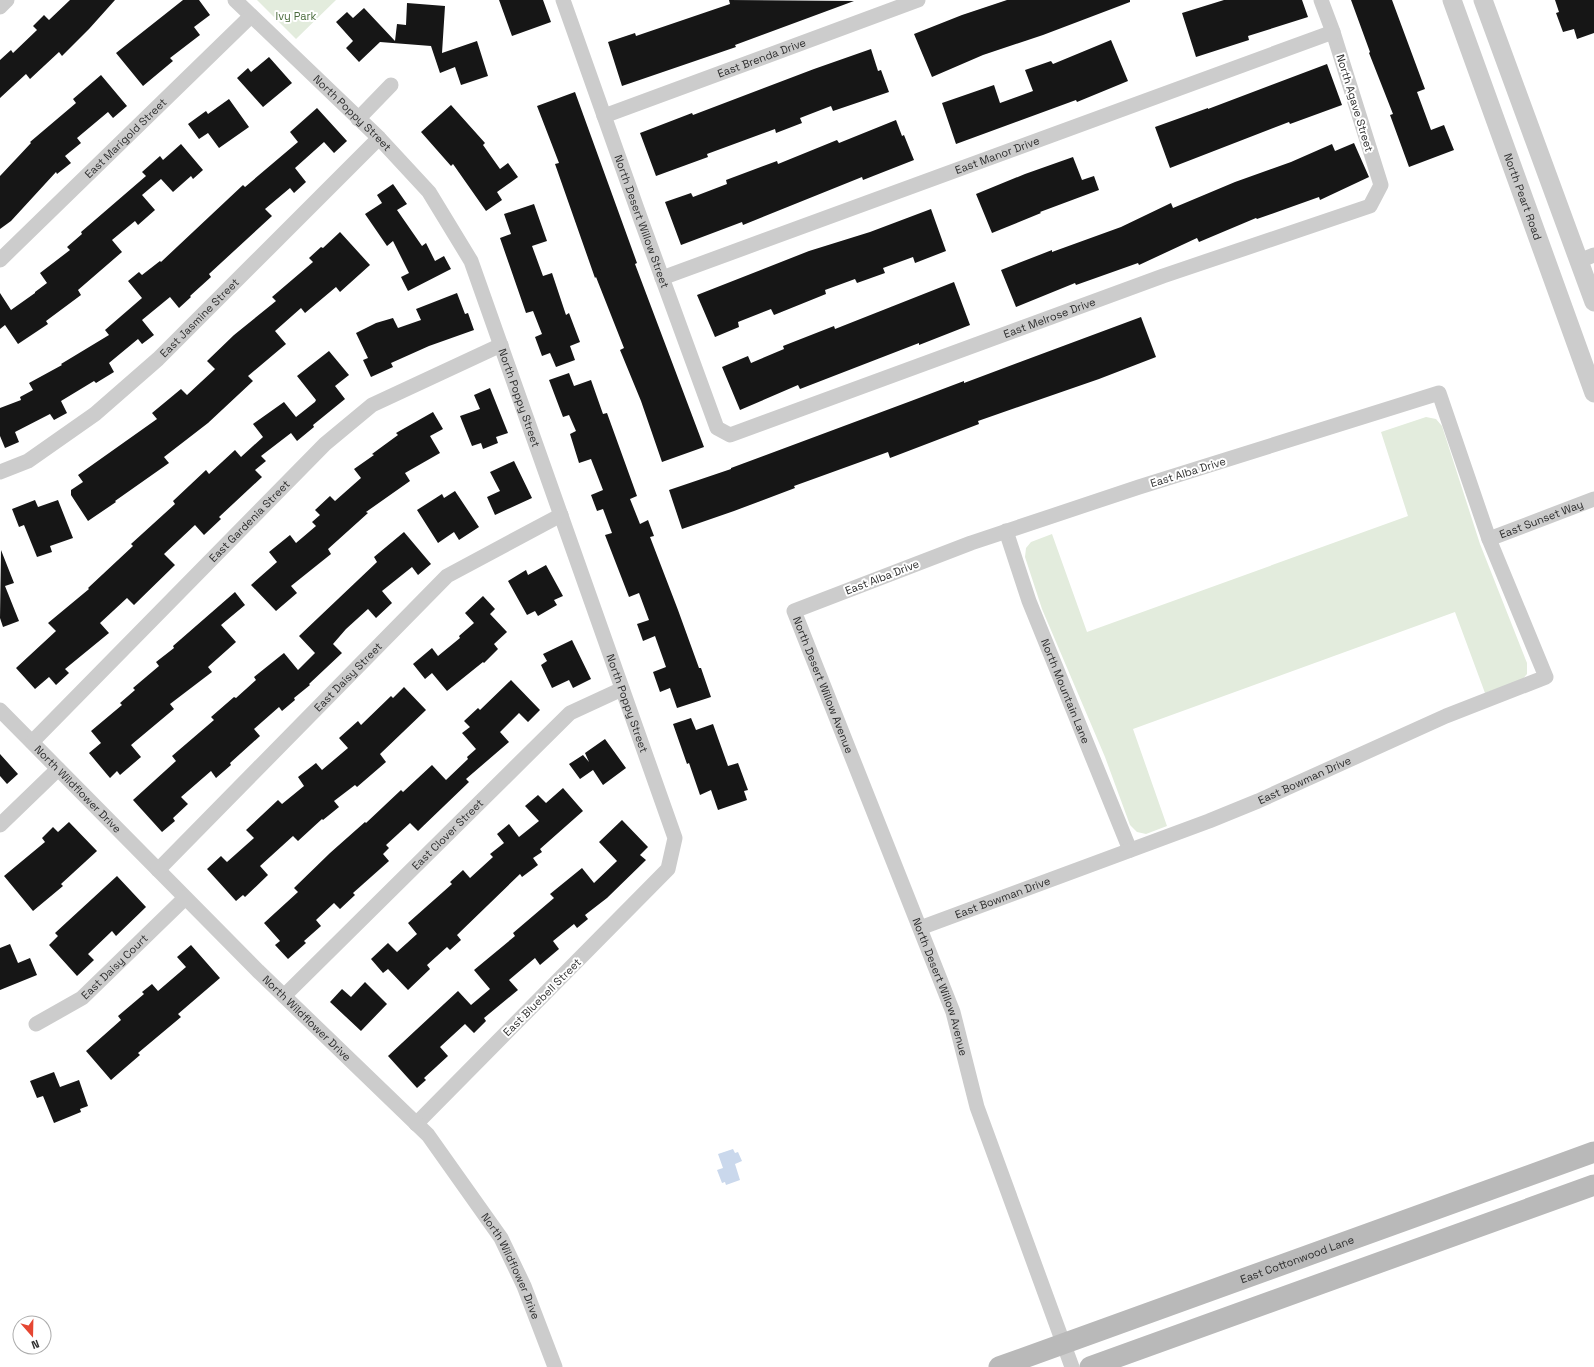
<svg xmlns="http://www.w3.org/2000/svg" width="1594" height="1367" font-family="'Space Grotesk',sans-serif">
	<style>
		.green { fill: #e3ecdd }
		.water { fill: #cad8ec }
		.building { fill: #161616 }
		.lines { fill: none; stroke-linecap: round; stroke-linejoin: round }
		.minor { stroke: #ccc; stroke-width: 15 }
		.tertiary { stroke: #ccc; stroke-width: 19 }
		.secondary { stroke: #b9b9b9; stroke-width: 21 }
		.labels { text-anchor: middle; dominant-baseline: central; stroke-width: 4; stroke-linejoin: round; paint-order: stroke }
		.park-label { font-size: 11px; fill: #4a6b3c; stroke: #fff }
		.street-label { font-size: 11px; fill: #2f2f2f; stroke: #fff }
	</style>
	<rect width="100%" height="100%" fill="#fff"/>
	<path class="green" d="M257,0H336L296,39Z
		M1426,417L1436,419L1442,426L1480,544L1527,663V674L1522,680L1485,693L1455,612L1133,729L1167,826L1146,834L1137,832L1130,825L1105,757L1042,609L1025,557L1026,548L1031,542L1052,534L1087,632L1408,516L1381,432Z"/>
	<path class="water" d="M733,1149L735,1153L738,1152L742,1161L735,1164L740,1180L726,1185L725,1182L722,1183L717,1170L723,1168L718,1154Z"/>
	<path class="building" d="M70,0H115L89,29L62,56L59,52L30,79L26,74L0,98V60L11,50L13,53L37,30L33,26L44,15L49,20Z
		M183,0H199L210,15L194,27L200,35L170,58L173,61L143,86L116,53Z
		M499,0H543L551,22L512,36Z
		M729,0L854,1L735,45L736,47L622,86L608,42L635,33L636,36L730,4Z
		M1007,0H1130V2L1043,35L983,55L932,77L914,34L962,15Z
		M1224,0H1302L1308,17L1248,36L1249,40L1196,57L1182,13Z
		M1351,0H1392L1425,89L1417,92L1431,130L1444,125L1454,150L1409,167L1390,115L1393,114L1369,53L1370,52Z
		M1555,0H1594V33L1577,39L1574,29L1563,32L1556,13L1559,12Z
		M407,3L445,6L442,53L477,41L488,76L461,85L455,67L440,73L431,46L380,42L359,62L346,48L353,41L336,22L347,12L353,18L364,8L395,41L397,24L406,25Z
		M1111,40L1128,81L1077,102L1076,100L956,144L942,103L994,85L1000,103L1033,91L1025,70L1051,61L1053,64Z
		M871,49L878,71L881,70L889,92L833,111L831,106L800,118L802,123L776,133L775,129L707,154L708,157L656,176L640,133L692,113L693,115L814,69Z
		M269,57L292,83L263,107L237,78L248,68L251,72Z
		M1327,64L1342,105L1290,124L1289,122L1170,168L1155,127L1208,108V109Z
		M101,75L127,106L113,118L108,112L77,138L81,143L65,156L71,163L57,174L56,172L11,221L0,229V176L31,143L30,142L76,103L73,99Z
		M575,92L637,263L635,264L704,447L662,462L641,401L620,350L624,348L596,277L595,278L555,164L559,163L537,106Z
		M229,99L249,127L219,148L208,133L199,139L188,124L206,111L208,114Z
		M451,105L485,143L483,145L500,169L508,163L518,177L497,192L502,200L486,211L453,164L451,166L421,132Z
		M317,108L347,141L334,153L324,142L295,168L306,182L294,193L290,188L265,209L272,216L209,274L211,277L190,296L191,297L179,308L170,297L142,320L154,335L142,344L138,339L109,363L114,372L96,383L94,381L61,401L67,413L54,420L50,414L15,432L19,442L5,448L0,436V408L21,400L20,397L33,390L29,383L62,365L61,364L109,335L105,330L142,298L128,281L139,272L142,275L160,261L161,262L243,185L245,187L298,142L290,132Z
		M896,120L902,136L904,135L914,160L863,180L862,177L743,225L742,222L681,245L665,202L691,193L693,197L727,184L726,180L777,161L778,164L837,140L839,143Z
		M1354,143L1369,177L1320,200L1319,197L1257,219L1256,218L1199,242L1197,238L1139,265L1138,263L1076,285L1075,283L1016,307L1001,270L1052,250V252L1121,227L1171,203L1173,208L1235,182L1291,162L1332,144L1335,151Z
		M181,144L203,170L193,179L191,176L173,192L161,179L142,195L155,210L138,225L135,221L112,240L122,252L78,290L81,295L46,321L48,324L18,344L5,325L0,329V293L11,310L35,293V292L47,283L40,273L70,250L67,247L82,234L81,232L146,176L142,172L160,156L163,160Z
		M1073,157L1082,180L1094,176L1099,190L1040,212L1041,213L992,233L976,194L1025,174Z
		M393,184L407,204L397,210L422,246L426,243L435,261L444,256L451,269L408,291L401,277L409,273L393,241L387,246L365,214L382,203L377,195Z
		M534,204L547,241L532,246L543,276L552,273L566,315L569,313L580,342L570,346L575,360L556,367L550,353L542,356L535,337L542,334L533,311L526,313L500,238L511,234L504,214Z
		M931,209L946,251L915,263L913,257L883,268L885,273L857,283L855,279L825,290L826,294L774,315L771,309L738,322L739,327L715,337L697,295L809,251L870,232Z
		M340,232L370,265L340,292L336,287L305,313L301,308L275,331L286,344L248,376L253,381L208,423L164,457L169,463L115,501L116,502L88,521L71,495V490L83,482L78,475L157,419L152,413L181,389L187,395L215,369L207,361L234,335L276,301L272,297L313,262L309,258L321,247L323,248Z
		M954,282L970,325L919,345V343L800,389L798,385L740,410L722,367L748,356L751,363L784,349L783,346L834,326L835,329Z
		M457,293L465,314L468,313L474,330L429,346L391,363L393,367L371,377L363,360L368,358L356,333L376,323L393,318L398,328L421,320L416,309Z
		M1141,317L1156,357L1099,379L978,421L979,424L890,458L888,452L794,486L795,488L734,511L682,529L669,490L731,469V468L911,401L964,381V383Z
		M329,351L349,375L335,386L345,399L313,425L314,427L297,441L291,433L261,456L266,461L255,470L262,477L219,517L221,519L204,535L195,525L164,554L175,565L134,605L127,598L100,623L109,633L65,669L69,673L56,685L49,677L35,689L16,668L56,631L48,623L89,589L88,588L133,546L131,544L175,504L173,501L206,470L209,474L235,450L241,457L263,437L253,424L284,402L296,417L315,402L316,400L297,376Z
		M569,373L574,386L591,380L603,414L607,413L637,496L630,499L640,524L648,520L654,536L650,537L678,610L699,668H701L711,697L677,708L670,688L660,692L653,672L666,667L655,636L643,641L637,624L649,620L639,593L629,597L605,535L612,533L603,509L597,511L591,495L603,490L591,459L579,463L570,434L576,431L569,415L563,417L549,380Z
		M490,388L508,433L496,437L498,443L483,449L481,443L472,446L460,416L480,409L474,395Z
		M433,412L443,429L430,436L440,453L405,473L410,481L366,512L368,513L328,549L331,554L291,586L297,593L276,611L251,585L277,562L269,552L290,535L296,543L316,526L312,522L320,515L315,510L330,496L335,501L361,478L354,469L374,455L372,454L398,435L396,433Z
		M514,461L532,498L495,515L487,497L500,491L490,472Z
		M455,491L479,527L459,540L454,532L438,543L417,510L442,494L444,498Z
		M35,500L38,507L58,500L73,538L50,546L52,552L37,557L24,525L19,527L12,509Z
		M404,532L431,564L418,575L412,567L382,591L392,603L376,618L368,609L346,629L333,644L342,653L309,684L310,685L294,698L295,700L282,711L279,707L254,729L260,736L230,763L231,765L216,778L211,771L181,797L188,804L173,818L175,821L162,832L133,800L176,761L172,756L214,720L211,717L234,697L236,698L256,680L254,677L284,653L298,670L315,653L299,636L377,562L374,557Z
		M1,550L14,583L5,586L19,621L3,627L0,618Z
		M546,565L563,596L554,600L557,605L538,616L535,611L527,615L508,581L526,570L528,575Z
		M235,592L245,605L221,625L236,642L208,667L212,672L170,704L174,709L131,745L141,757L120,775L117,771L110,778L89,753L101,743L91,731L122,705L120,703L135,690L133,688L159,666L156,662L174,648L173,646Z
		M483,596L495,609L490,614L507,632L494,644L498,649L484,663L483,662L447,691L432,673L425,679L413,664L432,648L438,656L460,638L459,636L474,623L465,613Z
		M572,640L591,679L573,688L569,680L552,688L541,665L547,661L543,654Z
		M511,680L540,710L528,722L519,713L500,732L509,742L466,779L469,782L418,831L410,823L386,845L389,848L383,854L389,861L353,893L355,895L340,909L334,903L316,920L321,926L304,941L306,943L288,959L275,945L280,941L264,923L298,892L294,888L330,853L365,822L366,823L401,790L403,792L432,765L446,780L468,759L467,757L476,749L462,733L470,727L464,721L478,708L480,710Z
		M404,687L426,710L380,754L386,762L357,787L355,785L334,801L339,807L323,820L322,819L298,841L293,836L260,866L268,875L245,897L243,895L236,901L207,869L221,856L227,862L254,838L246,830L278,800L282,804L304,786L298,777L316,763L322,770L348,748L339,738L358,721L361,725L391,696L393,698Z
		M691,718L696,730L713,724L728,766L738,763L748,790L744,791L747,800L718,810L711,790L700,795L689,763L687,764L673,724Z
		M605,739L626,768L603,785L593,770L580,779L569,764L583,755L589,762L585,753Z
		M0,754L18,774L7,784L0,776Z
		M563,788L583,811L540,849L542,852L533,858L538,865L522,877L520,874L457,935L461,940L450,950L447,947L427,965L430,969L408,990L388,969L383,973L371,959L388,943L397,952L417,934L408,923L452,884L450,882L463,870L470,878L493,857L490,854L504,843L497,834L509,824L519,837L539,821L525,806L538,795L546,803Z
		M622,820L648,847L640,855L646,860L607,898L585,915L588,919L577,928L574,924L553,941L559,949L540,965L535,958L509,980L518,990L484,1018L486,1021L474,1033L465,1024L440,1047L448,1056L424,1078L426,1080L417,1088L388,1056L458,991L471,1005L490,989L474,970L515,936L513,933L554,898L550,894L582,868L594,883L617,861L599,842Z
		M69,822L97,851L61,884L63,886L33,911L4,876L45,842L42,838L53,827L58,832Z
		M117,876L146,907L116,936L112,931L88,954L94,960L77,976L49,945L58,936L55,933Z
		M10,944L18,963L30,958L37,975L0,990V948Z
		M191,945L220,978L178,1014L181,1017L138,1053L140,1055L111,1080L86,1051L121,1020L118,1016L144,994L142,992L152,984L158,991L186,967L177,957Z
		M365,982L387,1004L361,1031L330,1002L342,989L351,997Z
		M54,1072L60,1087L79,1080L88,1106L80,1109L81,1112L54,1123L43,1096L37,1098L30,1081Z"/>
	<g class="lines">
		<g class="minor">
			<path id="s1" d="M235,0L379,138L429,192L471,261L675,838L668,869L416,1124"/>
			<path id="s2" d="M563,0L641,220L717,428L730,435L1163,276L1370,206L1381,185L1333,32L1321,0"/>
			<path d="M0,7L7,0"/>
			<path id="s3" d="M604,116L918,0"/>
			<path d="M358,119L391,85"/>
			<path id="s4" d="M0,260L251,16"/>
			<path d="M1579,261L1594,255"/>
			<path id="s5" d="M662,278L1333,32"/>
			<path id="s6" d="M0,472L28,461L95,414L158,359L379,138"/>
			<path id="s7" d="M1006,531L1029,601L1130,850"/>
			<path id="s8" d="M1489,539L1594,499"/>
			<path id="s9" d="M0,710L258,971L428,1135L501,1238L524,1286L555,1367"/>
			<path id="s10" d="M32,742L325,444L372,405L501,345"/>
			<path d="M0,825L58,769"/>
			<path id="s11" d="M158,870L447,576L561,515"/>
			<path id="s12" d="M920,928L1209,821L1258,801L1446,716L1546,677L1489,539L1439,393L1139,487L971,543L794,611L953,1012L977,1107L1072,1367"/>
			<path id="s13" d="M284,996L570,713L622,689"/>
			<path id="s14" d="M36,1024L82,998L185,898"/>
		</g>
		<g class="tertiary">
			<path id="s15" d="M1452,0L1594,393"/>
			<path d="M1483,0L1594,302"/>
		</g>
		<g class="secondary">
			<path id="s16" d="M999,1367L1594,1152"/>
			<path d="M1090,1367L1594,1185"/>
		</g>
	</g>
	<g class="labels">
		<g class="park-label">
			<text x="296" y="16">Ivy Park</text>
		</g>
		<g class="street-label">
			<text stroke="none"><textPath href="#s3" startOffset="168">East Brenda Drive</textPath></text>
			<text transform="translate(1355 103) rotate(73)">North Agave Street</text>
			<text stroke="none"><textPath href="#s1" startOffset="163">North Poppy Street</textPath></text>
			<text stroke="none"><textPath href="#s4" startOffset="175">East Marigold Street</textPath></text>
			<text stroke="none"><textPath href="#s5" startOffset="357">East Manor Drive</textPath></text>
			<text stroke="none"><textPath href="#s15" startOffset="209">North Peart Road</textPath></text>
			<text stroke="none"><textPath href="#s2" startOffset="235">North Desert Willow Street</textPath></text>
			<text stroke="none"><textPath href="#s6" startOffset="254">East Jasmine Street</textPath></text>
			<text stroke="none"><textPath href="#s2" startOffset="810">East Melrose Drive</textPath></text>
			<text stroke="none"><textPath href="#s1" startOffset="499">North Poppy Street</textPath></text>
			<text transform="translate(1188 472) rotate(-17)">East Alba Drive</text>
			<text stroke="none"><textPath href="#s8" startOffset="56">East Sunset Way</textPath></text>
			<text stroke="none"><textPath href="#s10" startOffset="310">East Gardenia Street</textPath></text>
			<text transform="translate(882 577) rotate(-21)">East Alba Drive</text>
			<text stroke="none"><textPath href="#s11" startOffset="271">East Daisy Street</textPath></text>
			<text stroke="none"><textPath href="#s12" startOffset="1739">North Desert Willow Avenue</textPath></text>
			<text stroke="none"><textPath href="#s7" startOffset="171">North Mountain Lane</textPath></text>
			<text stroke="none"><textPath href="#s1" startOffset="823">North Poppy Street</textPath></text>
			<text stroke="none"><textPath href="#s12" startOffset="412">East Bowman Drive</textPath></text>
			<text stroke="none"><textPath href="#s9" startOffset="111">North Wildflower Drive</textPath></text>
			<text stroke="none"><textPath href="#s13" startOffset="230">East Clover Street</textPath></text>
			<text stroke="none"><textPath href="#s12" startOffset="88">East Bowman Drive</textPath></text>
			<text stroke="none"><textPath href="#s14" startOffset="98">East Daisy Court</textPath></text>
			<text stroke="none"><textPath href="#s12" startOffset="2063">North Desert Willow Avenue</textPath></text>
			<text transform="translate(542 997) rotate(-45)">East Bluebell Street</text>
			<text stroke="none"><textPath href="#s9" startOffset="435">North Wildflower Drive</textPath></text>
			<text stroke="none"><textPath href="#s16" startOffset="317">East Cottonwood Lane</textPath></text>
			<text stroke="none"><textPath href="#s9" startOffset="759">North Wildflower Drive</textPath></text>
		</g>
	</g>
	<g transform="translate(32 1335) rotate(160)"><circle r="19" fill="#ffffff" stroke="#acacac"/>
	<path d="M0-3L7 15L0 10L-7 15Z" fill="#e54632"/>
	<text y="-6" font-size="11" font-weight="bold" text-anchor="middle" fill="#2f2f2f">N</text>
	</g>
</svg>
